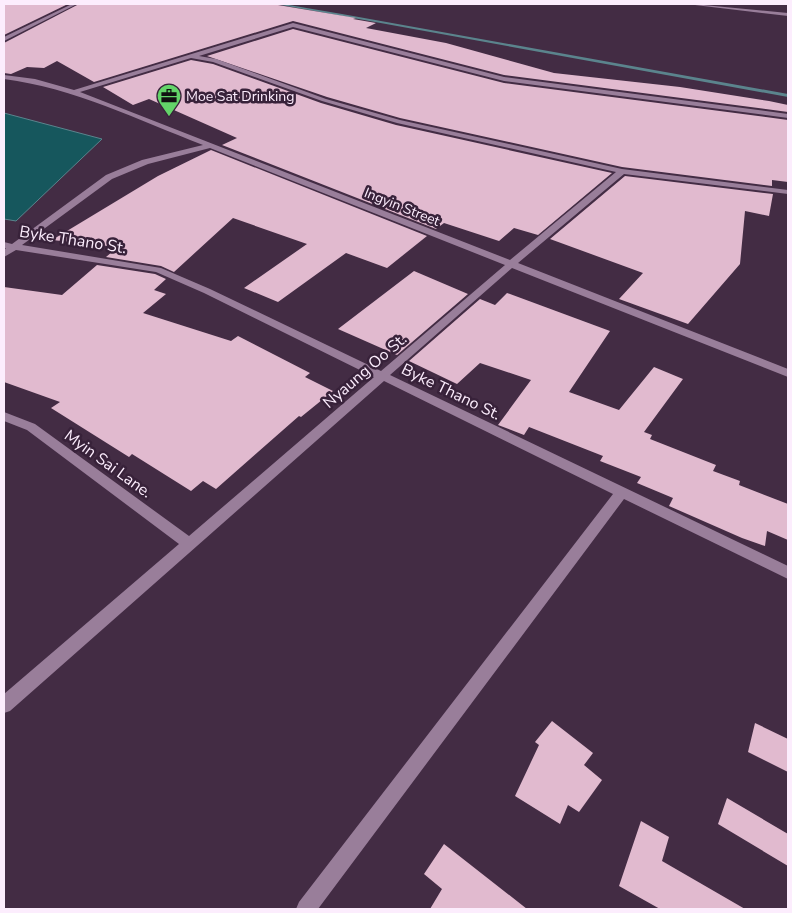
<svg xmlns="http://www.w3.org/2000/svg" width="792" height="913" font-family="'Nunito Sans',sans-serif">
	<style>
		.water { fill: #16575d; stroke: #5b848d }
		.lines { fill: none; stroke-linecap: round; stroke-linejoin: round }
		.stream { fill: #5b848d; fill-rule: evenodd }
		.building { fill: #e1bacf }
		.minor { fill: #997e9a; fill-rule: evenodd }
		.labels { text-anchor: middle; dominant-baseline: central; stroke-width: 5; stroke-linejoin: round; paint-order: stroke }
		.far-poi-label { font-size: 14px; fill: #fcedfd; stroke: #38223a; text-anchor: start }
		.far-street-label { font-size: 14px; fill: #fcedfd; stroke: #38223a }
		.street-label { font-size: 16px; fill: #fcedfd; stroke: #38223a }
	</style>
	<rect width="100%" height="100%" fill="#432c44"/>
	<path class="water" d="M4,113L102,139L16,221L4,219Z"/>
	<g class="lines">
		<path class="stream" d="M276,4H283L342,14L788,94V97Z"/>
	</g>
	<path class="building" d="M4,4H68L4,35Z
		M79,4H272L356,18L353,19L376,23L366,28L446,43L554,73L680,87L769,101L788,105V112L504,75L293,21L94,82L57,61L44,68L27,67L11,74L4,73V43Z
		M293,29L504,83L788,120V182L772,180V186L622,167L400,118L327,97L207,56Z
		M191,60L213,64L321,103L396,125L612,173L538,235L514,228L499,241L444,223L436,229L222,145L237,138L149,99L133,105L103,87Z
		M211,150L427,236L387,268L346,253L278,302L244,288L307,244L233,218L174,272L161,266L106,257L118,247L52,240L158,176Z
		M625,176L773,194L769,216L745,211L740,264L688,324L619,299L643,273L550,239Z
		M97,265L155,274L166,279L154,290L166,294L143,313L231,341L238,336L310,373L305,377L333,391L301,417L299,416L216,489L203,481L191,491L132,454L129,457L51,408L60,402L4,382V287L62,295Z
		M414,271L468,294L397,355L338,329Z
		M507,293L610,331L569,392L619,410L654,367L683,379L644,432L652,435L650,439L716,465L713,471L740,481L739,485L788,504V540L767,531L765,546L742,538L669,506L673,498L637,483L641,477L600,461L603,456L529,427L524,435L498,425L531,380L480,363L457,384L409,361L480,299L495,305Z
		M552,721L593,753L584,765L602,780L579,812L568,805L560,824L515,796L539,745L535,742Z
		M755,723L788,739V772L748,752Z
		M727,798L788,834V866L718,824Z
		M641,821L669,837L662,861L745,909H660L619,886Z
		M444,844L527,909H430L442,889L424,874Z"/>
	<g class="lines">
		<path class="minor" d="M72,4H77L4,41V37Z
			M693,4L788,13V16L695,5Z
			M293,23L504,77L788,114V118L504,81L293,27L199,56L216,59L326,99L400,120L622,169L788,190V194L624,174L518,263L788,369V377L512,268L390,375L788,566V579L624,499L318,909H296L299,902L613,494L384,381L10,711L4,713V694L179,544L27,430L4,421V412L35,424L189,536L374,377L204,293L156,272L16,250L4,257V250L6,248H4V242L12,244L106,175L142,160L203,145C138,120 74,88 4,79V75L35,79L74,90ZM191,58L213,62L322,101L397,123L616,172L510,260L80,92ZM210,148L505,265L381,371L210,289L161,268L22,245L112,179L148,164Z"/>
	</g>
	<defs>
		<symbol id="office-pin" viewBox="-11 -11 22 30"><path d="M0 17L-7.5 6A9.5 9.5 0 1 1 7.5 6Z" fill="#63d469" stroke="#38223a"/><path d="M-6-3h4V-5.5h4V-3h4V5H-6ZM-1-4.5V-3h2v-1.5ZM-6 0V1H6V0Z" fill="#111"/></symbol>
	</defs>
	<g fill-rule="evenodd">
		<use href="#office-pin" x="155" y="82" width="28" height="38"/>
	</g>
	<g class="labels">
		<g class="far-poi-label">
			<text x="186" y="96">Moe Sat Drinking</text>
		</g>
		<g class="far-street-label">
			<text transform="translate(402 207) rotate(22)">Ingyin Street</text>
		</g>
		<g class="street-label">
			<text transform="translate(73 240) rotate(9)">Byke Thano St.</text>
			<text transform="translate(365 371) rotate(-41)">Nyaung Oo St.</text>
			<text transform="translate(451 392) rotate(26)">Byke Thano St.</text>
			<text transform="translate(108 464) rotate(36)">Myin Sai Lane.</text>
		</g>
	</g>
	<rect width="792" height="913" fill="none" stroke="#fcedfd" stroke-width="10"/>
</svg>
